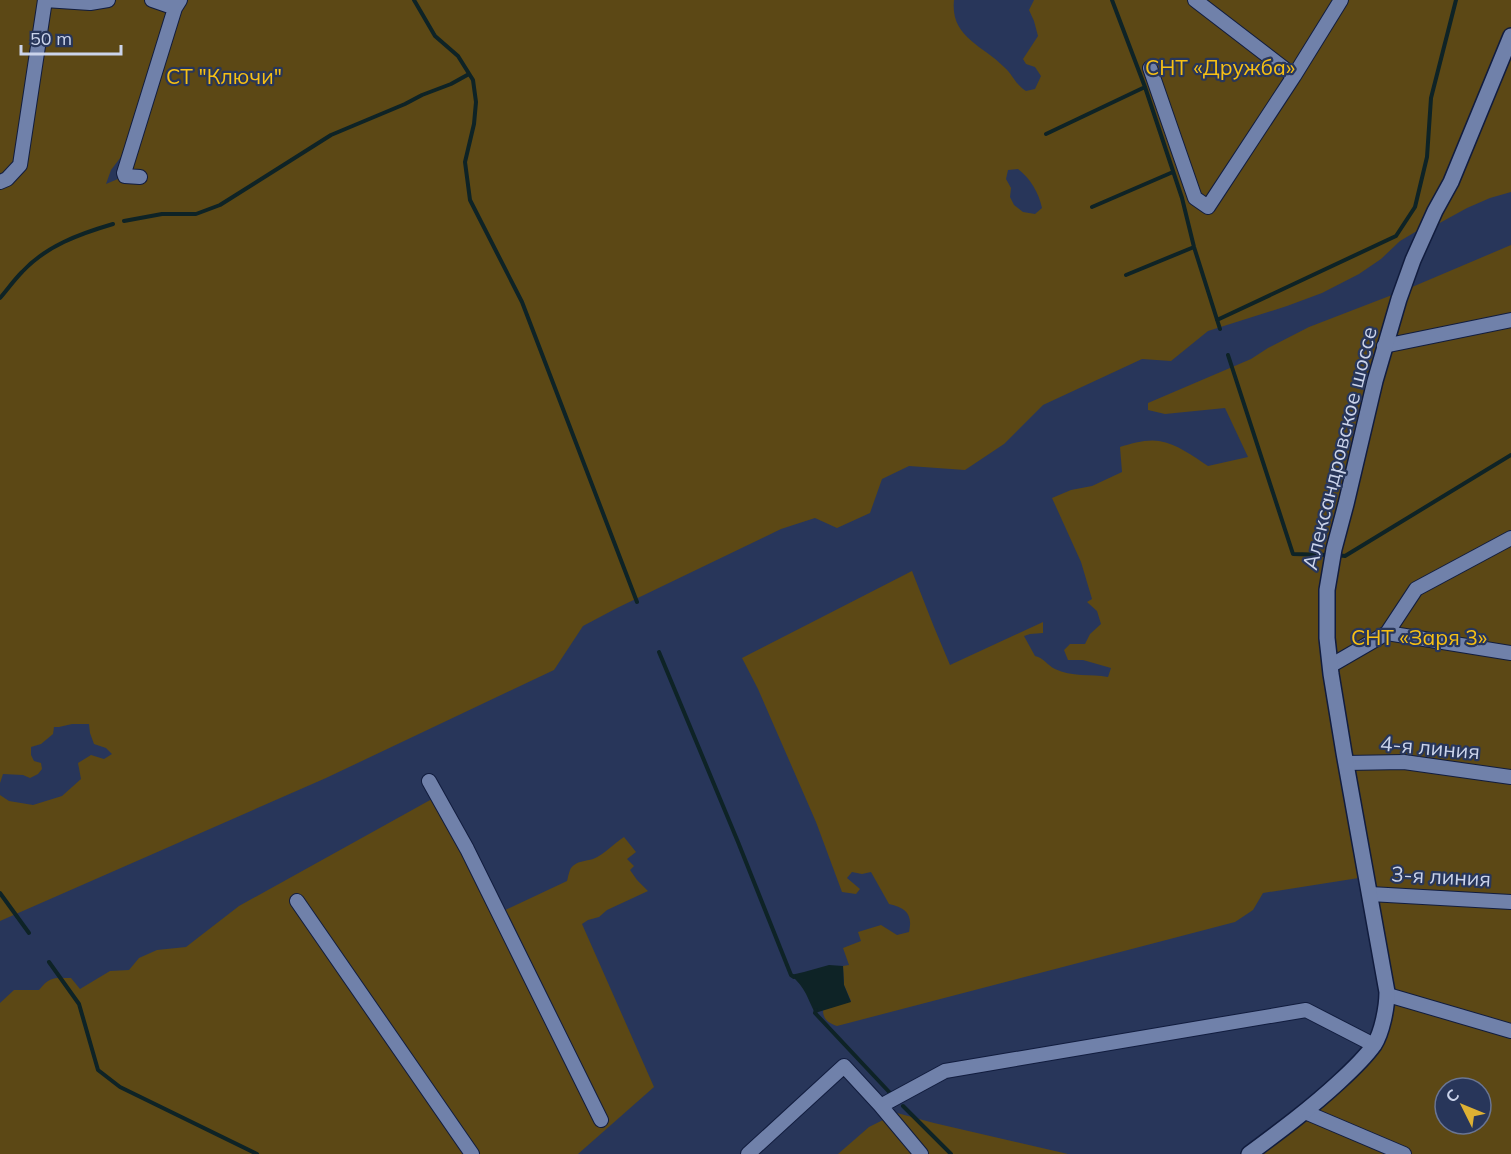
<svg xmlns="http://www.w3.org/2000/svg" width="1511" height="1154" font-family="Mulish,sans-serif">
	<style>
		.green { fill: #5c4815; fill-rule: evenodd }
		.water { fill: #0e2326 }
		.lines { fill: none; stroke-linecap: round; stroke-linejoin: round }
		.stream { stroke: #0e2326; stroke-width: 4 }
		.minor-casing { stroke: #111c3e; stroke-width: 16 }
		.tertiary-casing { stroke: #111c3e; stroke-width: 18 }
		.minor { stroke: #7081aa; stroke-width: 14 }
		.tertiary { stroke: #7081aa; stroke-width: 15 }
		.labels { text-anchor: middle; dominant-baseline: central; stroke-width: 4.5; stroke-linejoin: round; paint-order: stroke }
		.park-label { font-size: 21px; fill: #f7c014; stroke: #28365a }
		.street-label { font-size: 21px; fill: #cbd4eb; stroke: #28365a }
	</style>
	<rect width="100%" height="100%" fill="#28365a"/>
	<path class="green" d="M0,0H954C950,37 982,45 1004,67C1014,76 1014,83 1026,91L1035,89L1041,76L1035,67L1026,64L1023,59L1038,36L1034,21L1029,10L1034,0H1511V192L1490,198L1467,208L1436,225H1427L1400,241L1381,259L1359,274L1322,293L1287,306L1208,331L1171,361L1142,359L1043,405L1004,444L965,470L909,466L882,479L870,513L837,528L815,518L781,529L617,608L583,626L554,670L326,778L0,921V795L9,801L33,805L62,796L81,779L78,763L91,755L104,759L112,754L106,748L94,744L90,733L89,724H72L59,727H54L53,734L41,744L31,747V755L34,761L41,763L42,769L38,774L30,778L23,775L3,774L0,783ZM130,145L125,176L106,184L111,170ZM1018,169C1030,178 1039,193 1042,208L1035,214L1023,212L1014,205L1010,197L1011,188L1006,179L1008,170Z
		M1511,245V1154H1249L1375,1043L1387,992L1365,877L1263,893L1253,910L1235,922L837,1026C829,1023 823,1020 823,1010L851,1001L844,985L843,966L849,965L843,948L861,941L858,932L881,925L897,935L909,932C913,914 906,908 889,904L871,872L862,874L852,872L847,878L860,889L856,894L842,892L816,822L758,689L742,658L912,571L934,627L950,665L1043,622V633L1030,634L1024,636L1035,656C1044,658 1047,665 1055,669C1071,677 1091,674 1108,677L1111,668L1083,660H1068L1064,650L1070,644H1085L1090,634L1101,624L1097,611L1087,602L1092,599L1081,562L1052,498L1071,490L1092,486L1122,472L1120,447C1132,443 1148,439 1159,441C1177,444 1193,456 1208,466L1248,457L1225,408L1165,414L1148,410V403L1251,359L1268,348L1309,327L1405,290ZM1445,1088H1481V1124H1445Z
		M432,799L499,913L567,881C568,878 569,871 571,868C576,861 586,861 593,859C605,854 613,844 624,837L636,852L627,859L634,866L630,870L637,880L648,891L607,910L599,917L588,920L582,924L654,1087L578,1154H0V1003L14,990H39C50,976 54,978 71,978L80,989L110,971L129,970L139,958L157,950L186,947L239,906Z
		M897,1113L934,1123L1068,1154H838L869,1127Z"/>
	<path class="water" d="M829,965L843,966L844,985L851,1002L815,1013C806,995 806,989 791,975L804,972Z"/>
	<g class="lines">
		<path class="stream" d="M414,0L435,36L458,56L473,80L476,102L474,124L465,162L470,200L522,302L637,602
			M1112,0L1145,87L1182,198L1194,247L1220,329
			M1046,134L1145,87
			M1092,207L1173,172
			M124,221L162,214H196L220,205L331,135L405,104L422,95L451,84L469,74
			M1126,275L1194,247
			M0,298C7,290 14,280 22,272C46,246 79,234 113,224
			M1217,320L1396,236L1415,207L1427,157L1431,98L1456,0
			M1228,355L1293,554L1329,555
			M1337,555L1345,556L1511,455
			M659,652L738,842L791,975L794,977
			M0,893L29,933
			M49,962L79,1004L98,1070L120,1087L257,1154
			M816,1010L815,1013L892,1095
			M903,1106L951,1154"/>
		<defs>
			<path id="minor" d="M45,0L90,3L108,0
				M152,0L175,8
				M1195,0L1294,76
				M1150,68L1195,198L1208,207L1294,76L1341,0
				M140,177L125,176L124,173L175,8L180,0
				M0,182L7,179L20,165L45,0
				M1384,346L1511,320
				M1387,633L1511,653
				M1330,666L1387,633L1416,589L1511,538
				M1346,763L1404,762L1511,777
				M429,781L467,849L601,1120
				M1370,894L1511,902
				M297,901L472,1154
				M1388,995L1511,1031
				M886,1103L945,1071L1306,1010L1374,1045
				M1305,1112L1404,1154
				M748,1154L844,1066L880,1105L921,1154"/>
			<path id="tertiary" d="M1249,1154C1280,1131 1311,1108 1339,1082C1351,1071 1364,1059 1374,1045C1382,1033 1387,1007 1387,992L1344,753L1331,674L1327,638V590L1334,549L1346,504L1375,381L1399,299L1413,260L1435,211L1451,182L1511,36"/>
		</defs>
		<use href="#minor" class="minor-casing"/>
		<use href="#tertiary" class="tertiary-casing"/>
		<use href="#minor" class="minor"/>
		<use href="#tertiary" class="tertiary"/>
	</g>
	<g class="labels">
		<g class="park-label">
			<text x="1220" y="67">СНТ «Дружба»</text>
			<text x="224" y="76">СТ "Ключи"</text>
			<text x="1419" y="637">СНТ «Заря 3»</text>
		</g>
		<g class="street-label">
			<text transform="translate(1339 448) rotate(-76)">Александровское шоссе</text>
			<text transform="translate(1430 747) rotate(5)">4-я линия</text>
			<text transform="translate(1441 876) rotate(3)">3-я линия</text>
		</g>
	</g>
	<g transform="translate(1463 1106) rotate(313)"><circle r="28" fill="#28365a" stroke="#697594" stroke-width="1.5"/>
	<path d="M0-4.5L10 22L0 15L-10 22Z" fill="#deb133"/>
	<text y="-9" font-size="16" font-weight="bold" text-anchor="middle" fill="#cbd4eb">С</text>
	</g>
	<path d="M21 45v9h100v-9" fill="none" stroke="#cbd4eb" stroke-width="3"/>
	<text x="30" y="45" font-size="18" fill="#cbd4eb" stroke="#28365a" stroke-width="4.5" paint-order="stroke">50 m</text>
</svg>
